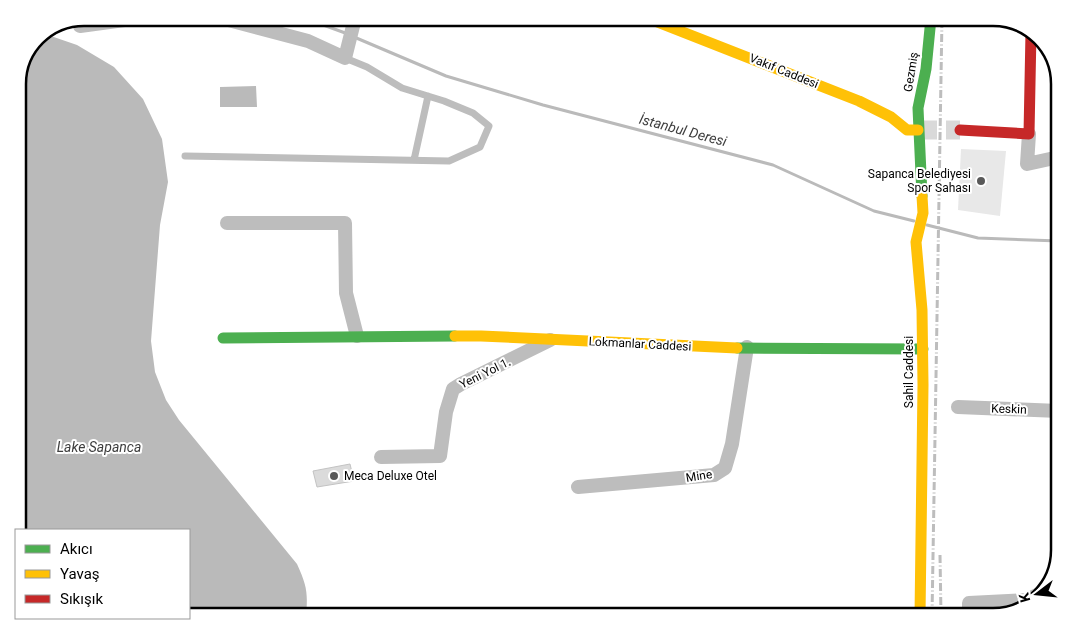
<svg xmlns="http://www.w3.org/2000/svg" width="1077" height="634" font-family="Roboto,sans-serif">
	<style>
		.green { fill: #e8e8e8 }
		.water { fill: #bababa }
		.lines { fill: none; stroke-linecap: round; stroke-linejoin: round }
		.stream { stroke: #bababa; stroke-width: 3 }
		.building { fill: #dbdbdb; stroke: #c3c3c3 }
		.secondary-tunnel { stroke: #d9d9d9; stroke-width: 19; stroke-dasharray: 19 9; stroke-linecap: butt }
		.lane { stroke: #bdbdbd; stroke-width: 7 }
		.street { stroke: #bdbdbd; stroke-width: 14 }
		.fast { stroke: #4caf50; stroke-width: 11 }
		.slow { stroke: #ffc107; stroke-width: 11 }
		.jam { stroke: #c62828; stroke-width: 11 }
		.rail { stroke: #bdbdbd; stroke-width: 3; stroke-dasharray: 8 2.5 1 2.5; stroke-linecap: butt }
		.poi-dot { fill: #595959; stroke: #fff; stroke-width: 2 }
		.labels { text-anchor: middle; dominant-baseline: central; stroke-width: 4; stroke-linejoin: round; paint-order: stroke }
		.street-label { font-size: 12px; fill: #000; stroke: #fff }
		.poi-label { font-size: 12px; fill: #000; stroke: #fff; text-anchor: end }
		.water-label { font-size: 14px; font-style: italic; fill: #3d3d3d; stroke: #fff }
		.rim { fill: none; stroke: #000; stroke-width: 2.5 }
	</style>
	<rect width="100%" height="100%" fill="#fff"/>
	<path class="green" d="M961,149L1006,151L1000,216L958,210Z"/>
	<path class="water" d="M45,34L77,45L114,67L143,99L162,139L168,182L160,225L151,341L155,372L166,400L179,420L297,564C307,586 308,593 306,616H189V530H18V80L37,37Z
		M256,86L257,107H220V87Z"/>
	<g class="lines">
		<path class="stream" d="M304,18L348,34
			M354,37L446,76L543,105L773,165L874,211L914,221
			M927,225L978,238L1059,241"/>
	</g>
	<path class="building" d="M350,464L354,481L317,487L313,471Z"/>
	<g class="lines">
		<path class="secondary-tunnel" d="M918,130H960"/>
		<path class="lane" d="M185,156L449,161L480,147L489,126L473,113L444,101L402,88L367,67L345,58
			M414,160L428,96"/>
		<path class="street" d="M221,18L308,41L345,58L355,18
			M80,26L139,18
			M1029,134L1027,164L1059,157
			M227,223H345L346,293L357,336
			M958,407L1059,411
			M381,457L440,456L446,412L453,389L461,384L550,340
			M578,487L714,475L725,468L732,444L747,347
			M969,616V603L1026,600L1039,594"/>
		<path class="fast" d="M922,196L918,108L926,69L931,18
			M223,338L455,336
			M737,348L923,349"/>
		<path class="slow" d="M647,18L859,101L891,117L907,130H918
			M455,336H481L737,348
			M920,616L923,385L922,310L916,242L923,213L922,196"/>
		<path class="jam" d="M960,130L1029,134L1031,32"/>
		<path class="rail" d="M940,555L941,616
			M932,616L942,18"/>
	</g>
	<g class="poi-dot">
		<circle cx="981" cy="181" r="5"/>
		<circle cx="334" cy="476" r="5"/>
	</g>
	<g class="labels">
		<g class="street-label">
			<text transform="translate(784 71) rotate(22)">Vakıf Caddesi</text>
			<text transform="translate(911 72) rotate(-81)">Gezmiş</text>
			<text transform="translate(640 344) rotate(3)">Lokmanlar Caddesi</text>
			<text transform="translate(909 372) rotate(-90)">Sahil Caddesi</text>
			<text transform="translate(485 373) rotate(-26)">Yeni Yol 1.</text>
			<text transform="translate(1009 409) rotate(2)">Keskin</text>
			<text transform="translate(699 476) rotate(-9)">Mine</text>
		</g>
		<g class="poi-label">
			<text x="971" y="174">Sapanca Belediyesi<tspan x="971" dy="14">Spor Sahası</tspan></text>
			<text x="344" y="476" text-anchor="start">Meca Deluxe Otel</text>
		</g>
		<g class="water-label">
			<text transform="translate(683 130) rotate(15)">İstanbul Deresi</text>
			<text x="99" y="447">Lake Sapanca</text>
		</g>
	</g>
	<path d="M0 0H1077V634H0ZM84 26H993A58 58 0 0 1 1051 84V550A58 58 0 0 1 993 608H84A58 58 0 0 1 26 550V84A58 58 0 0 1 84 26Z" fill="#fff" fill-rule="evenodd"/>
	<path class="rim" d="M84 26H993A58 58 0 0 1 1051 84V550A58 58 0 0 1 993 608H84A58 58 0 0 1 26 550V84A58 58 0 0 1 84 26Z"/>
	<rect x="15" y="529" width="175" height="90" fill="#ffffff" stroke="#999999"/>
	<rect x="25" y="545" width="25" height="8" fill="#4caf50" stroke="#999999"/>
	<text x="60" y="554" font-size="15" fill="#000000">Akıcı</text>
	<rect x="25" y="570" width="25" height="8" fill="#ffc107" stroke="#999999"/>
	<text x="60" y="579" font-size="15" fill="#000000">Yavaş</text>
	<rect x="25" y="595" width="25" height="8" fill="#c62828" stroke="#999999"/>
	<text x="60" y="604" font-size="15" fill="#000000">Sıkışık</text>
	<g transform="translate(1037 594) rotate(254)" stroke="#ffffff" stroke-width="4" paint-order="stroke">
	<path d="M0-4L9 19L0 12L-9 19Z" fill="#000000"/>
	<text y="-8" font-size="14" font-weight="bold" text-anchor="middle" fill="#000000">K</text>
	</g>
</svg>
